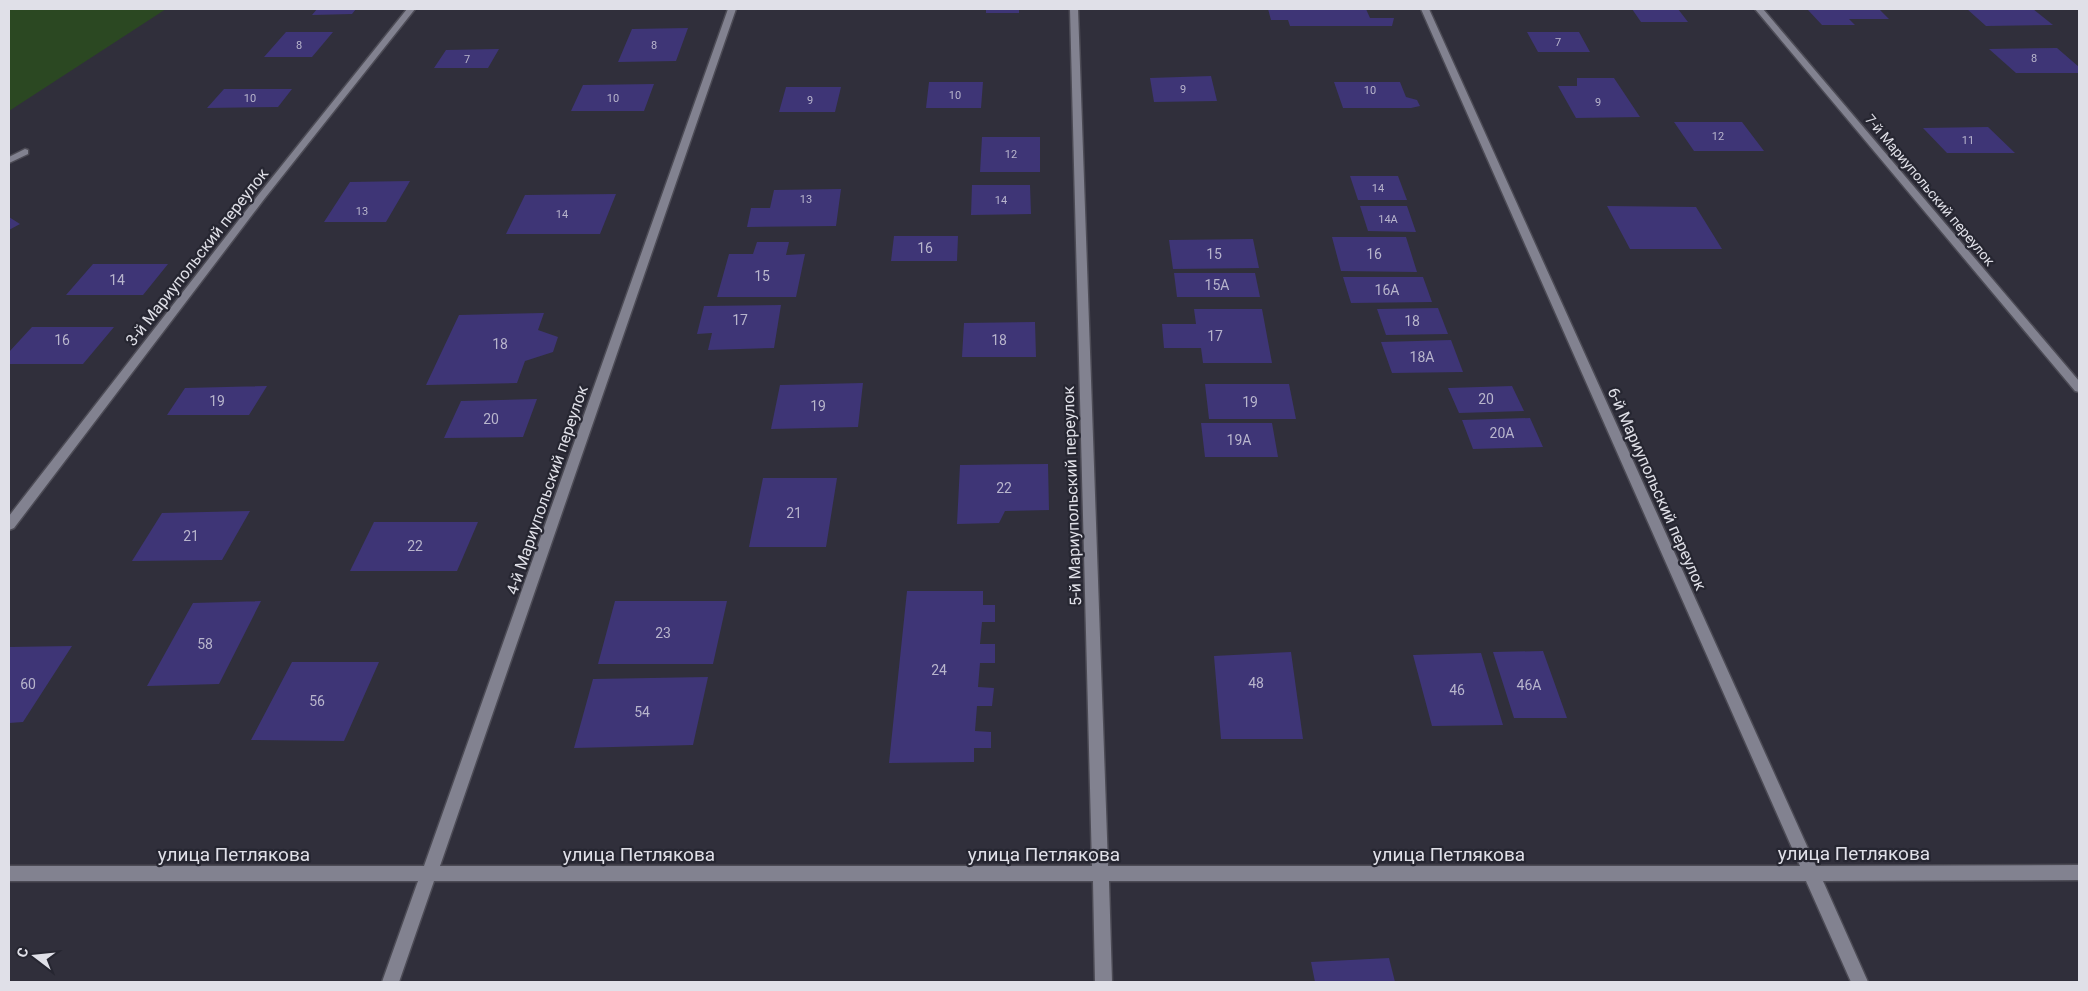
<svg xmlns="http://www.w3.org/2000/svg" width="2088" height="991" font-family="Roboto,sans-serif">
	<style>
		.green { fill: #2b4822 }
		.building { fill: #3e3576 }
		.lines { fill: none; stroke-linecap: round; stroke-linejoin: round }
		.minor-casing { stroke: #4c4b55; stroke-width: 3 }
		.minor { fill: #828290; fill-rule: evenodd }
		.labels { text-anchor: middle; dominant-baseline: central; stroke-width: 4.5; stroke-linejoin: round; paint-order: stroke }
		.far-number-label { font-size: 11px; fill: #b8b5cc }
		.far-street-label { font-size: 14px; fill: #e0e0e8; stroke: #262631 }
		.number-label { font-size: 14px; fill: #b8b5cc }
		.street-label { font-size: 16px; fill: #e0e0e8; stroke: #262631 }
		.near-street-label { font-size: 19px; fill: #e0e0e8; stroke: #262631 }
	</style>
	<rect width="100%" height="100%" fill="#302f3b"/>
	<path class="green" d="M9,9H166L9,111Z"/>
	<path class="building" d="M317,9H356L352,14L312,15Z
		M986,9H1019V13H986Z
		M1268,9H1366L1370,18H1394L1392,26H1290L1288,20H1271Z
		M1632,9H1678L1688,22H1641Z
		M1823,9H1879L1889,19H1849L1855,25H1822L1808,10H1824Z
		M1967,9H2033L2053,25L1986,26Z
		M688,28L676,61L618,62L632,29Z
		M286,32H333L312,57H264Z
		M1527,32H1579L1590,52H1538Z
		M2057,48L2079,67V73H2016L1989,49Z
		M499,49L488,68H434L446,50Z
		M1211,76L1217,101L1154,102L1150,78Z
		M1577,78H1614L1640,117L1576,118L1558,86H1577Z
		M929,82H983L981,108H926Z
		M1334,82H1400L1406,97L1417,100L1420,106L1411,108H1343Z
		M654,84L644,111H571L583,85Z
		M786,87H841L835,112H779Z
		M224,89H292L278,107L207,108Z
		M1674,122H1742L1764,151H1694Z
		M1988,127L2015,153H1947L1923,128Z
		M982,137H1040V172H980Z
		M1350,176H1398L1407,200H1358Z
		M410,181L386,222H324L350,182Z
		M972,185H1030L1031,214L971,215Z
		M841,189L836,226L747,227L751,208H770L774,190Z
		M616,194L600,234H506L525,195Z
		M1360,206H1407L1416,232L1368,231Z
		M1607,206L1696,207L1722,249H1630Z
		M9,217L20,224L9,230Z
		M894,236H958L957,261H891Z
		M1332,237H1406L1417,272L1341,271Z
		M1253,239L1259,268L1173,269L1169,240Z
		M757,242H789L786,255L805,254L796,297H717L729,254H753Z
		M93,264H168L143,295H66Z
		M1174,273H1255L1260,297H1177Z
		M1343,277H1423L1432,302L1351,303Z
		M781,305L774,348L708,350L712,333L697,334L704,306Z
		M1438,308L1448,334L1386,335L1377,309Z
		M1194,309H1262L1272,363H1203L1201,348H1164L1162,324H1196Z
		M544,313L538,330L558,337L553,352L525,361L517,383L426,385L459,315Z
		M1035,322L1036,357H962L964,323Z
		M32,327H114L83,364H9V352Z
		M1451,340L1463,372L1392,373L1381,342Z
		M863,383L858,427L771,429L780,385Z
		M1205,384H1289L1296,419H1209Z
		M267,386L249,415H167L185,388Z
		M1512,386L1524,411L1459,413L1448,388Z
		M537,399L523,437L444,438L461,401Z
		M1530,418L1543,447L1473,449L1462,420Z
		M1201,423H1272L1278,457H1205Z
		M1048,464L1049,510L1005,511L999,523L957,524L960,465Z
		M763,478H837L826,547H749Z
		M250,511L222,560L132,561L162,513Z
		M374,522H478L457,571H350Z
		M907,591H983V605H995V622H982L980,644H995V663H980L978,687L994,688L992,706H977L975,731L991,732V748H974V762L889,763Z
		M261,601L219,684L147,686L193,603Z
		M615,601H727L713,664H598Z
		M72,646L23,722L9,723V647Z
		M1543,651L1567,718H1514L1493,652Z
		M1291,652L1303,739H1221L1214,656Z
		M1481,653L1503,725L1432,726L1413,655Z
		M292,662H379L344,741L251,740Z
		M708,677L693,745L574,748L593,679Z
		M1389,958L1395,982H1315L1311,962Z"/>
	<g class="lines">
		<defs>
			<path id="minor" d="M407,9H415L265,198L14,528L9,530V516L259,194Z
				M728,9H736L440,866H1092L1070,9H1078L1108,866H1800L1421,9H1429L1816,866L2079,865V880L1823,881L1868,982H1851L1806,881H1109L1112,982H1095L1093,881H434L399,982H382L418,881H9V866H424Z
				M1755,9H1763L2079,381V392L2075,391Z
				M25,149L28,150V154L9,163V157Z"/>
		</defs>
		<use href="#minor" class="minor-casing"/>
		<use href="#minor" class="minor"/>
	</g>
	<g class="labels">
		<g class="far-number-label">
			<text x="1558" y="42">7</text>
			<text x="299" y="45">8</text>
			<text x="654" y="45">8</text>
			<text x="2034" y="58">8</text>
			<text x="467" y="59">7</text>
			<text x="1183" y="89">9</text>
			<text x="1370" y="90">10</text>
			<text x="955" y="95">10</text>
			<text x="250" y="98">10</text>
			<text x="613" y="98">10</text>
			<text x="810" y="100">9</text>
			<text x="1598" y="102">9</text>
			<text x="1718" y="136">12</text>
			<text x="1968" y="140">11</text>
			<text x="1011" y="154">12</text>
			<text x="1378" y="188">14</text>
			<text x="806" y="199">13</text>
			<text x="1001" y="200">14</text>
			<text x="362" y="211">13</text>
			<text x="562" y="214">14</text>
			<text x="1388" y="219">14А</text>
		</g>
		<g class="far-street-label">
			<text transform="translate(1930 190) rotate(50)">7-й Мариупольский переулок</text>
		</g>
		<g class="number-label">
			<text x="925" y="248">16</text>
			<text x="1214" y="254">15</text>
			<text x="1374" y="254">16</text>
			<text x="762" y="276">15</text>
			<text x="117" y="280">14</text>
			<text x="1217" y="285">15А</text>
			<text x="1387" y="290">16А</text>
			<text x="740" y="320">17</text>
			<text x="1412" y="321">18</text>
			<text x="1215" y="336">17</text>
			<text x="62" y="340">16</text>
			<text x="999" y="340">18</text>
			<text x="500" y="344">18</text>
			<text x="1422" y="357">18А</text>
			<text x="1486" y="399">20</text>
			<text x="217" y="401">19</text>
			<text x="1250" y="402">19</text>
			<text x="818" y="406">19</text>
			<text x="491" y="419">20</text>
			<text x="1502" y="433">20А</text>
			<text x="1239" y="440">19А</text>
			<text x="1004" y="488">22</text>
			<text x="794" y="513">21</text>
			<text x="191" y="536">21</text>
			<text x="415" y="546">22</text>
			<text x="663" y="633">23</text>
			<text x="205" y="644">58</text>
			<text x="939" y="670">24</text>
			<text x="1256" y="683">48</text>
			<text x="28" y="684">60</text>
			<text x="1529" y="685">46А</text>
			<text x="1457" y="690">46</text>
			<text x="317" y="701">56</text>
			<text x="642" y="712">54</text>
		</g>
		<g class="street-label">
			<text transform="translate(197 257) rotate(-52)">3-й Мариупольский переулок</text>
			<text transform="translate(1657 489) rotate(66)">6-й Мариупольский переулок</text>
			<text transform="translate(547 490) rotate(-71)">4-й Мариупольский переулок</text>
			<text transform="translate(1072 496) rotate(-92)">5-й Мариупольский переулок</text>
		</g>
		<g class="near-street-label">
			<text x="1854" y="853">улица Петлякова</text>
			<text x="234" y="854">улица Петлякова</text>
			<text x="639" y="854">улица Петлякова</text>
			<text x="1044" y="854">улица Петлякова</text>
			<text x="1449" y="854">улица Петлякова</text>
		</g>
	</g>
	<rect width="2088" height="991" fill="none" stroke="#e0e0e8" stroke-width="20"/>
	<g transform="translate(35 956) rotate(286)" stroke="#262631" stroke-width="4" paint-order="stroke">
	<path d="M0-4L9 19L0 12L-9 19Z" fill="#e0e0e8"/>
	<text y="-8" font-size="14" font-weight="bold" text-anchor="middle" fill="#e0e0e8">С</text>
	</g>
</svg>
